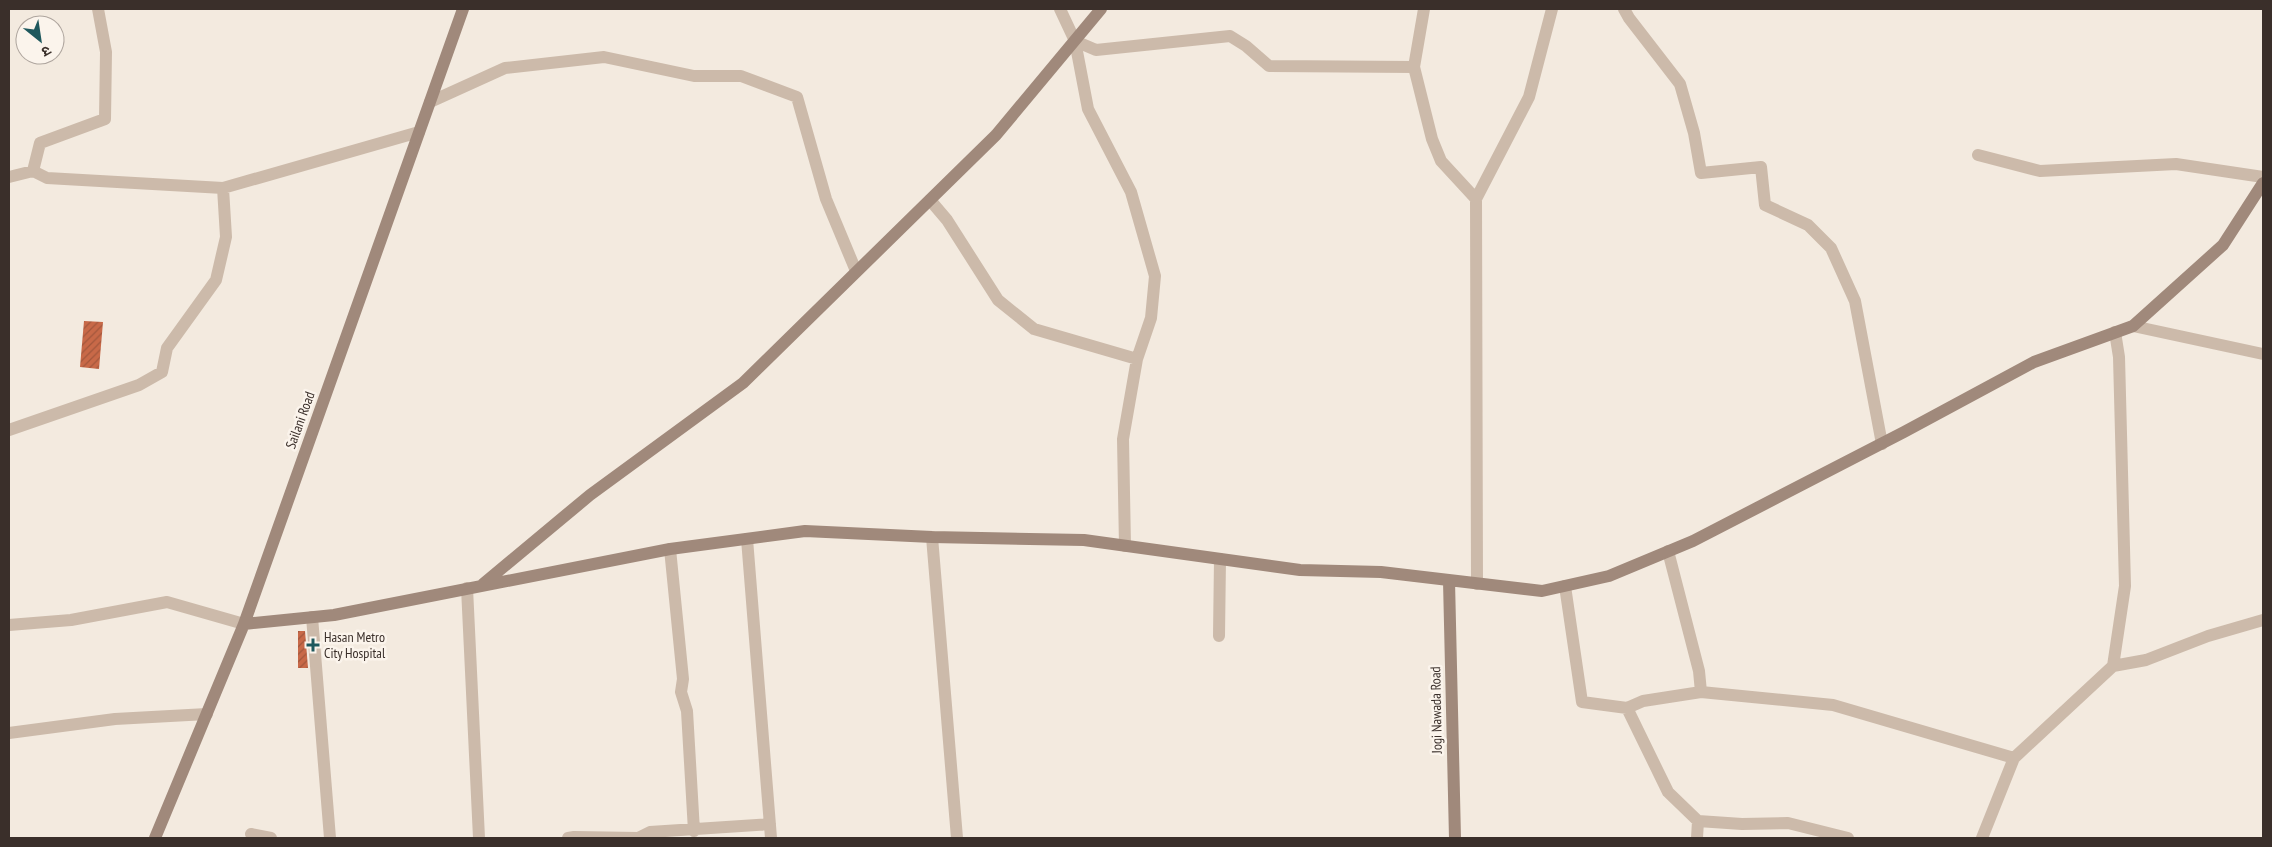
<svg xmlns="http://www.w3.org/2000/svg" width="2272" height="847" font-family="'PT Sans Narrow','Noto Sans Devanagari',sans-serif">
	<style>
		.building { fill: url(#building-hatch) }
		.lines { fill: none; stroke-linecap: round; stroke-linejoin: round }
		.street { stroke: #ccbaaa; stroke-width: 12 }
		.secondary { stroke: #a0897b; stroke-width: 12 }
		.poi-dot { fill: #1e585d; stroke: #fbf4ec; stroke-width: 2 }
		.labels { text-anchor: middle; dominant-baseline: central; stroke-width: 5; stroke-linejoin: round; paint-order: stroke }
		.street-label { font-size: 14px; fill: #3a2f2a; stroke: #fbf4ec }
		.poi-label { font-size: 14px; fill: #3a2f2a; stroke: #fbf4ec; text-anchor: start }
	</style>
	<defs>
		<pattern id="building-hatch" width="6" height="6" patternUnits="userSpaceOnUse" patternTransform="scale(1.25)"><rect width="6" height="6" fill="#c86948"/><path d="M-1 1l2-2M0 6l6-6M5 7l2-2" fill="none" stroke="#a3573c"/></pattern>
	</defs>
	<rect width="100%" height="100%" fill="#f3eadf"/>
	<path class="building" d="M84,321L103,322L99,369L80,367Z
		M298,631H305L308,668H298Z"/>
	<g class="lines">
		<path class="street" d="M1060,9L1075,41L1088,109L1131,192L1155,276L1151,318L1137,359L1123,439L1125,546
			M1424,9L1414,67L1432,139L1441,161L1476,199
			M1624,9L1629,18L1680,84L1694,133L1701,173L1761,167L1765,205L1808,225L1831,248L1855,301L1882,444
			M1075,41L1096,50L1230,36L1246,46L1269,66L1414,67
			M430,102L505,68L604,57L694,76H741L797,97L826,199L856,271
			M1978,155L2040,171L2176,164L2263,177
			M33,171L40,143L105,119L106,52L98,9
			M9,177L33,171L47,178L223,188L419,132
			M930,200L947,220L998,300L1034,329L1137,359
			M2133,326L2263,354
			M9,430L139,385L162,372L167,348L216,280L226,237L223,188
			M932,537L957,838
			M747,539L771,838
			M670,549L683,679L681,692L687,711L694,831
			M1668,551L1699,671L1701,692
			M1477,584L1476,199L1529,97L1552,9
			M1565,586L1582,702L1627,708L1643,701L1701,692L1833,705L2014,758
			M467,588L479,838
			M312,617L330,838
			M9,625L71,620L167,602L244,624
			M1219,636L1220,559
			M2113,666L2125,586L2119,357L2115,332
			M1627,708L1668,792L1698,821L1742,824L1788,823L1848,838
			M9,733L115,719L207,714
			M251,834L271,838
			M568,838L574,837L638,838L650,832L770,824
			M1697,838L1698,821
			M1982,838L2014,758L2113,666L2146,660L2208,636L2263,620"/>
		<path class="secondary" d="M1449,581L1455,838
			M483,584L590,495L743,383L996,135L1101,9
			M244,624L334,615L670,549L805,531L932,537L1084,540L1300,570L1381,572L1542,591L1609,576L1693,541L1904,432L2034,362L2133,326L2223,245L2263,183
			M155,838L244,624L463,9"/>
	</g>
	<path class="poi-dot" d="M310.5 637.5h5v5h5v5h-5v5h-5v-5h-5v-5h5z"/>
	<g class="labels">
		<g class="street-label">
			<text transform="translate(300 420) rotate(-70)">Sailani Road</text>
			<text transform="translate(1436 710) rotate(-91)">Jogi Nawada Road</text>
		</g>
		<g class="poi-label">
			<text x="324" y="637">Hasan Metro<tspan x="324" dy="16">City Hospital</tspan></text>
		</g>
	</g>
	<rect width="2272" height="847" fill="none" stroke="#3a2f2a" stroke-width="20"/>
	<g transform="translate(40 40) rotate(150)"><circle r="24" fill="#fbf4ec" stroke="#aea59e"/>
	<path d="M0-4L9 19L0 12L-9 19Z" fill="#1e585d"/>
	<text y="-8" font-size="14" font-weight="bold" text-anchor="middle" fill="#3a2f2a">उ</text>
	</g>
</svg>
